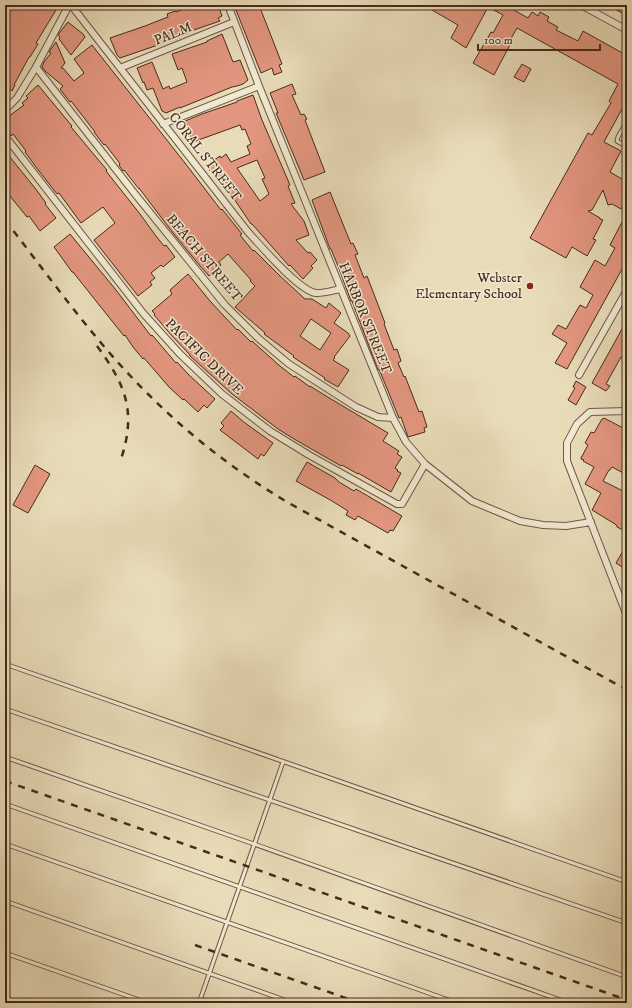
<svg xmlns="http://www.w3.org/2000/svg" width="632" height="1008" font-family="'IM FELL DW Pica',serif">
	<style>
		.building { fill: #e3967f; stroke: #452c1b; fill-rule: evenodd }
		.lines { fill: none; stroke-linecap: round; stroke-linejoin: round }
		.service-casing { stroke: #6e5842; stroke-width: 5 }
		.minor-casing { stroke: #6e5842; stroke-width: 8 }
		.service { stroke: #f0e8d1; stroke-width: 3 }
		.minor { stroke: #f0e8d1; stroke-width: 6 }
		.rail { stroke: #452c1b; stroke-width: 2.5; stroke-dasharray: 7 7; stroke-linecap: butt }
		.poi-dot { fill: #8f2418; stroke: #f0e8d1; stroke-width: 1.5 }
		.labels { text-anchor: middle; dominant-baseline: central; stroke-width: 3; stroke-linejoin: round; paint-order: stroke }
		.street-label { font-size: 14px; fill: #452c1b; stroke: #f0e8d1 }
		.poi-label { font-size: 14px; fill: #452c1b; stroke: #f0e8d1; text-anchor: end }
	</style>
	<rect width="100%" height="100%" fill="#e8dbb8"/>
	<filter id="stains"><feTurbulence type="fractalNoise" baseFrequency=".005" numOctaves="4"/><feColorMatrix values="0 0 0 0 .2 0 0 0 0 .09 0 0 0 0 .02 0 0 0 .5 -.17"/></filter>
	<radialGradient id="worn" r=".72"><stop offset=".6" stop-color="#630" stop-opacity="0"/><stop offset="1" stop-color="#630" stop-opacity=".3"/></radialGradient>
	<path class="building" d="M5,5H26L31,8L33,5H59L36,43L38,44L30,57H29L14,85H15L12,91L10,89L5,97Z
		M194,5H218L222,16L218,18L220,21L188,32V33L155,46L120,58L117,55L110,38L145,26L168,17L167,14L175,11L176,12Z
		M234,5H259L282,64L279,65L282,72L274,75L272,68L261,73Z
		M435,5H505L528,18L532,12L538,16L540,12L549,17L547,21L558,27L556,30L578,41L583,31L626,55L623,61L627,63V105L624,110L622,109L604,142L621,151L610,172L627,182V198L621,209L612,204L608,205L603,190L592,210L588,211L600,218V219L603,220L593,239L596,240L587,256L572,247L566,258L530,238L588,133L592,135L611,103L609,101L618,84L517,28L509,42L511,43L494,75L473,63L491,32L493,33L503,15L488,7L466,48L451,38L458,25L432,10Z
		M608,5H623L627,7V16Z
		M68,22L83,34L85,37L71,55L59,39L60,37L58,35L60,32Z
		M222,34L233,62L240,60L248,80L243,84L237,86L232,87L180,108V107L166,113L162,111L153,88L147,90L144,82L143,83L137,68L152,62L163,89L169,86L170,89L187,82L182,68L178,70L172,54L207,42V41Z
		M56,42L65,63L61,68H63L74,81L84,73L74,59L92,45L185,163L221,210L222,209L242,234L240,235L253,251L254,250L280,276L305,299H312L326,308L329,303L341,313L334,323L348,333L350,336L334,357L335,358L333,360L349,370L338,387L324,379L325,378L293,357L294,356L264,334L265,333L235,307L255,286L250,281L251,280L228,254L219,262L221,265L209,276L200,266L173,233L139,188V189L124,170L123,171L119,165L120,164L118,161L105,144L104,145L94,132H95L71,101L70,102L60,89L63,86L45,71L42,67L44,62L51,53L49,52L51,49ZM311,319L331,333L320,350L300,336Z
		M522,64L531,69L524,82L514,77Z
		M292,84L296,94L292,95L301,115L304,114L307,119L305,120L325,172L304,180L276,113H278L270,93Z
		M38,85L72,126L71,127L96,157L107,170L106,171L140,214L156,236L164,246L166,245L175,257L163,267L161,265L151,273L155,278L150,282L152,285L138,296L94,240L115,223L103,207L81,223L59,193L57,194L36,167L25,152L26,151L13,134L11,136L5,128V119L24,105L22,103L28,98L26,96Z
		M253,95L262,120L290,185L288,186L295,203L291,204L304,221L309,235L296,240L308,253L310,252L317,260L311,266L313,268L303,279L290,265L289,266L252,224H251L230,193L228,194L207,167L208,166L207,165L220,156L221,158L226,154L231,162L250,154L247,146L251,144L245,129L242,130L240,125L193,142L185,121L202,114L237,102V101ZM257,160L265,178L262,179L269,194L260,201L237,168Z
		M5,151L35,188L46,203L45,204L56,218L40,231L29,216L27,217L5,190Z
		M330,192L351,244L353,243L358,254L355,255L364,278L367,276L385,323L384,324L394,350L397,349L401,361L398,363L404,377L405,376L419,412L422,411L427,427L424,428L425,432L408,437L402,420L401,417L399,418L379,369L378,370L352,301H351L345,285L338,266L331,249H330L312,200Z
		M622,222L627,225V260L567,369L555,363L567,343L552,334L558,325L566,329L580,305L586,308L593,295L580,287L595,260L605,266L615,248L610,245Z
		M70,234L116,290L151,336L152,335L176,363L177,362L189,375L215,399L207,408L204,405L198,412L184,399L183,400L169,387L144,358L143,359L133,347L125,335L124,336L96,301L73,272H72L67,265L54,247Z
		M188,274L210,301L237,330L238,329L251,342L252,341L280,366L294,377L295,376L310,387V386L326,396L388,433L383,441L399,451L397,454L402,457L395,468L398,470L397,471L401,473L391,492L358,473V474L342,465L341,466L294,439L278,429L232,394L190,356V355L173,337L154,315L155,314L152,311L172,294L170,290Z
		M627,320V354L624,359L621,357L606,384L610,386L606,391L592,383Z
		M576,381L586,387L576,405L568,400L575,388L573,387Z
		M231,411L245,423L273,443L264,456L261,454L258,459L220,430L224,426L221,423Z
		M604,418L627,430V475L612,467L610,470H609L603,481L627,493V532L617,527V526L615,524L592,510L601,493L585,484L594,467L583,461L584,460L581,459V458L588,445L585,443L591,432L594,433L602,419H603Z
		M307,462L335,478L339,482L354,491L356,489L402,516L393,531L390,530L388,533L358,516L355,520L346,515L348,511L332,501L296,481Z
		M35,465L50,474L28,513L13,505Z
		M627,544V570L616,563Z"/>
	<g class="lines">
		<defs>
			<path id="service" d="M627,121L618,137L617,141L627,147
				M5,664L627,882
				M5,709L627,923
				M5,757L254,844L627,977
				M5,804L569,1003
				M5,844L457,1003
				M5,901L293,1003
				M5,953L148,1003
				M5,999L15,1003
				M199,1003L283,762"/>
			<path id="minor" d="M71,5L248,232C260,245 299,291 316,293C321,294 335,290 341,289
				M228,5L259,86L393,418L406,442L425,464L472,501L520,521L543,525L566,526L591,522
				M581,5L627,30
				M36,67L135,194L225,305L258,338L289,364L356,407L378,417L393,418
				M120,68L234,22
				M5,110L17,98L36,67L69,5
				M163,124L259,86
				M5,136L143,313L180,354L222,394L270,431L309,455L397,504H402L425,464
				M579,375L627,290
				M627,411L590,412L577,424L567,443V461L627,616"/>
		</defs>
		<use href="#service" class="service-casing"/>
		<use href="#minor" class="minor-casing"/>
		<use href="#service" class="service"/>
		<use href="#minor" class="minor"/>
		<path class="rail" d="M5,220C51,279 95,342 149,395C190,436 237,472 287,502L627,690
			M97,346C125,384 137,411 121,459
			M5,781L627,1000
			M195,945L360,1003"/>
	</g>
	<circle class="poi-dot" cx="530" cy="286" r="4"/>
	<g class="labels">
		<g class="street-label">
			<text transform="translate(173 34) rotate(-22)">PALM</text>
			<text transform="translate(205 157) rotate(52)">CORAL STREET</text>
			<text transform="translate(204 258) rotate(50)">BEACH STREET</text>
			<text transform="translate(365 318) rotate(68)">HARBOR STREET</text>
			<text transform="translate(204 357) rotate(44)">PACIFIC DRIVE</text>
		</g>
		<g class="poi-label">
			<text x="522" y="278">Webster<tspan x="522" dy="16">Elementary School</tspan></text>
		</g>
	</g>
	<rect width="632" height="1008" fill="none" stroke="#e8dbb8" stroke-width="20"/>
	<rect x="6" y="6" width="620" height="996" fill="none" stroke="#452c1b" stroke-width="2"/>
	<rect x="10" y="10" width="612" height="988" fill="none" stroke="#452c1b"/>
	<path d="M478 44v6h122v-6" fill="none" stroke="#452c1b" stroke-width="2"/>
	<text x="484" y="44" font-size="12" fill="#452c1b" stroke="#f0e8d1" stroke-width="3" paint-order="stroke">100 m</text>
	<rect width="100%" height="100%" filter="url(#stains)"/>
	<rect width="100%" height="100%" fill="url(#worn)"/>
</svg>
